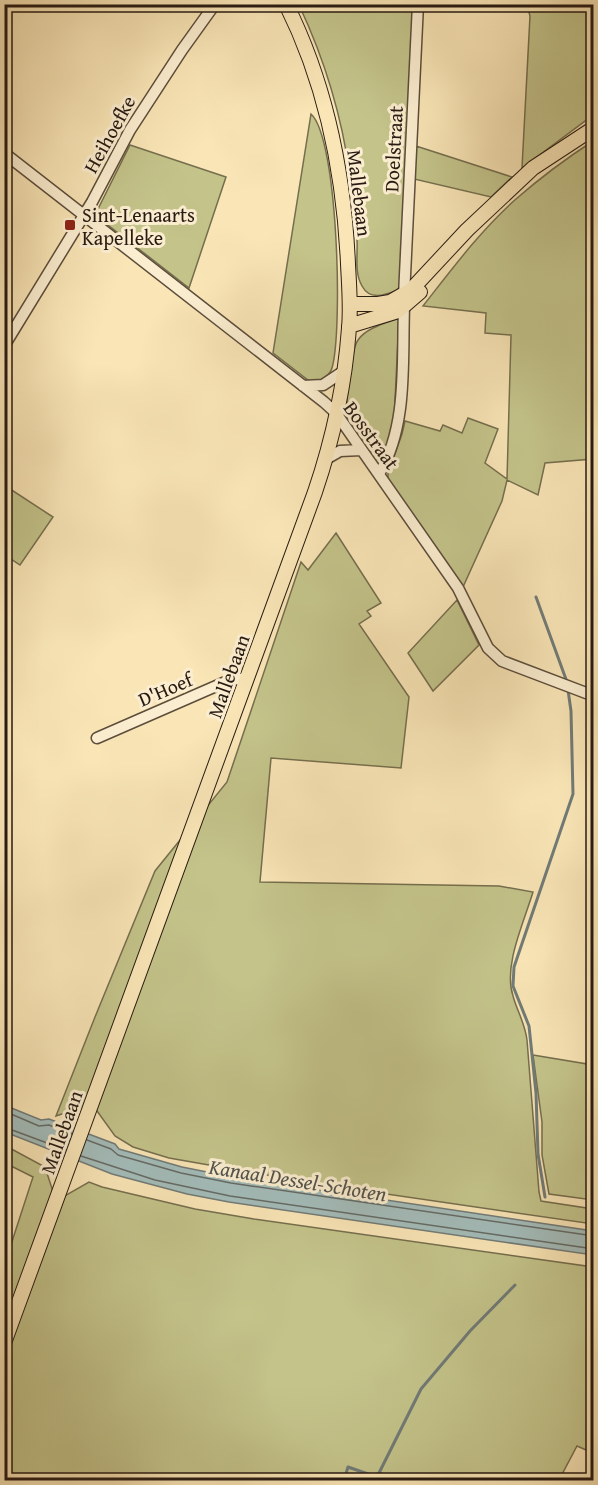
<svg xmlns="http://www.w3.org/2000/svg" width="598" height="1485" font-family="'Gentium Book Plus',serif">
	<style>
		.green { fill: #c3c38a; stroke: #756e4e; stroke-width: 1.5 }
		.water { fill: #a3bcba; stroke: #717b77; stroke-width: 1.5 }
		.lines { fill: none; stroke-linecap: round; stroke-linejoin: round }
		.shore { stroke: #656b66; stroke-width: 1.5 }
		.stream { stroke: #717b77; stroke-width: 3 }
		.minor-casing { stroke: #5c4d3b; stroke-width: 13 }
		.major-casing { stroke: #271a12; stroke-width: 16 }
		.minor { stroke: #fbeed0; stroke-width: 10 }
		.major { stroke: #f9e5b6; stroke-width: 14 }
		.poi-dot { fill: #8f2418; stroke: #fbeed0; stroke-width: 2 }
		.labels { text-anchor: middle; dominant-baseline: central; stroke-width: 6; stroke-linejoin: round; paint-order: stroke }
		.street-label { font-size: 20px; fill: #271a12; stroke: #fbeed0 }
		.poi-label { font-size: 20px; fill: #271a12; stroke: #fbeed0; text-anchor: start }
		.water-label { font-size: 21px; font-style: italic; fill: #52534d; stroke: #fbeed0 }
	</style>
	<rect width="100%" height="100%" fill="#f9e5b6"/>
	<filter id="stains"><feTurbulence type="fractalNoise" baseFrequency=".00333" numOctaves="4"/><feColorMatrix values="0 0 0 0 .2 0 0 0 0 .09 0 0 0 0 .02 0 0 0 .5 -.17"/></filter>
	<radialGradient id="worn" r=".72"><stop offset=".6" stop-color="#630" stop-opacity="0"/><stop offset="1" stop-color="#630" stop-opacity=".3"/></radialGradient>
	<path class="green" d="M299,5H413L400,285L398,290C385,295 370,301 362,286C354,272 358,255 357,240C355,219 353,197 350,176C342,117 324,58 299,5Z
		M527,5H593V115L522,168L530,16Z
		M311,114C338,138 343,330 332,368C330,376 322,378 316,383L308,380L273,353Z
		M593,141V459L545,463L538,495L507,480L502,501L463,587L388,479V473L402,434L405,421L440,431L443,425L462,433L468,418L498,429L485,463L507,479L511,335L485,333L486,313L423,306C452,269 481,230 516,199C540,178 567,158 593,141Z
		M130,145L226,177L189,288L95,215Z
		M416,146L512,177L491,197L414,179Z
		M399,318L394,421L386,454L378,466L348,423C344,412 351,350 358,340C366,328 386,323 399,318Z
		M4,485L53,517L20,565L5,555Z
		M336,533L381,603L367,611L371,616L359,624L409,697L401,768L271,758L260,882L499,886L533,892C524,922 503,966 513,996C517,1011 525,1023 527,1040L539,1192L541,1201L593,1209V1224L318,1184L169,1158L133,1147L115,1136L92,1104L56,1116L95,1017L155,871L227,782L301,562L308,570Z
		M457,600L479,645L433,691L408,653Z
		M533,1055L593,1065V1200L549,1194L542,1155V1122Z
		M4,1145L45,1167L56,1201L89,1182L102,1187L195,1209L254,1219L593,1267V1453L577,1446L559,1480H5V1263L33,1177L5,1163Z"/>
	<path class="water" d="M4,1105L41,1120L49,1119L115,1144L119,1149L182,1167L232,1177L593,1231V1255L229,1202L187,1194L112,1174L5,1132Z"/>
	<g class="lines">
		<path class="shore" d="M4,1111L39,1126L49,1125L72,1134
			M4,1127L66,1150
			M87,1140L111,1149L118,1155L181,1173L231,1183L594,1236
			M81,1156L155,1180L230,1196L594,1249"/>
		<path class="stream" d="M536,597L567,682
			M545,1197L538,1154L536,1093L529,1026L513,986L514,967L573,794L571,711L568,690
			M379,1473L398,1480
			M344,1480L348,1467L374,1476L379,1473L421,1389L470,1331L515,1285"/>
		<defs>
			<path id="minor" d="M4,153L324,402L336,413L458,588L488,648L502,661L594,696
				M404,296L418,4
				M4,346L92,202L130,130L182,50L215,4
				M303,386L323,385L344,371
				M326,459L340,451L361,450
				M379,474C408,426 402,362 404,307
				M97,738L230,680L248,678"/>
			<path id="major" d="M350,304H378L390,302L411,290L467,230L533,168L594,128
				M349,326L398,311L420,292
				M4,1343L315,492C333,439 345,383 349,328C351,307 349,285 348,264C344,174 327,86 286,4"/>
		</defs>
		<use href="#minor" class="minor-casing"/>
		<use href="#major" class="major-casing"/>
		<use href="#minor" class="minor"/>
		<use href="#major" class="major"/>
	</g>
	<rect class="poi-dot" x="64" y="219" width="12" height="12" rx="3"/>
	<g class="labels">
		<g class="street-label">
			<text transform="translate(109 134) rotate(-61)">Heihoefke</text>
			<text transform="translate(393 149) rotate(-87)">Doelstraat</text>
			<text transform="translate(360 193) rotate(83)">Mallebaan</text>
			<text transform="translate(372 435) rotate(54)">Bosstraat</text>
			<text transform="translate(228 676) rotate(-70)">Mallebaan</text>
			<text transform="translate(165 689) rotate(-23)">D'Hoef</text>
			<text transform="translate(61 1132) rotate(-70)">Mallebaan</text>
		</g>
		<g class="poi-label">
			<text x="82" y="214">Sint-Lenaarts<tspan x="82" dy="23">Kapelleke</tspan></text>
		</g>
		<g class="water-label">
			<text transform="translate(298 1180) rotate(9)">Kanaal Dessel-Schoten</text>
		</g>
	</g>
	<rect width="598" height="1485" fill="none" stroke="#f9e5b6" stroke-width="24"/>
	<rect x="6" y="6" width="586" height="1473" fill="none" stroke="#271a12" stroke-width="3"/>
	<rect x="12" y="12" width="574" height="1461" fill="none" stroke="#271a12" stroke-width="1.5"/>
	<rect width="100%" height="100%" filter="url(#stains)"/>
	<rect width="100%" height="100%" fill="url(#worn)"/>
</svg>
